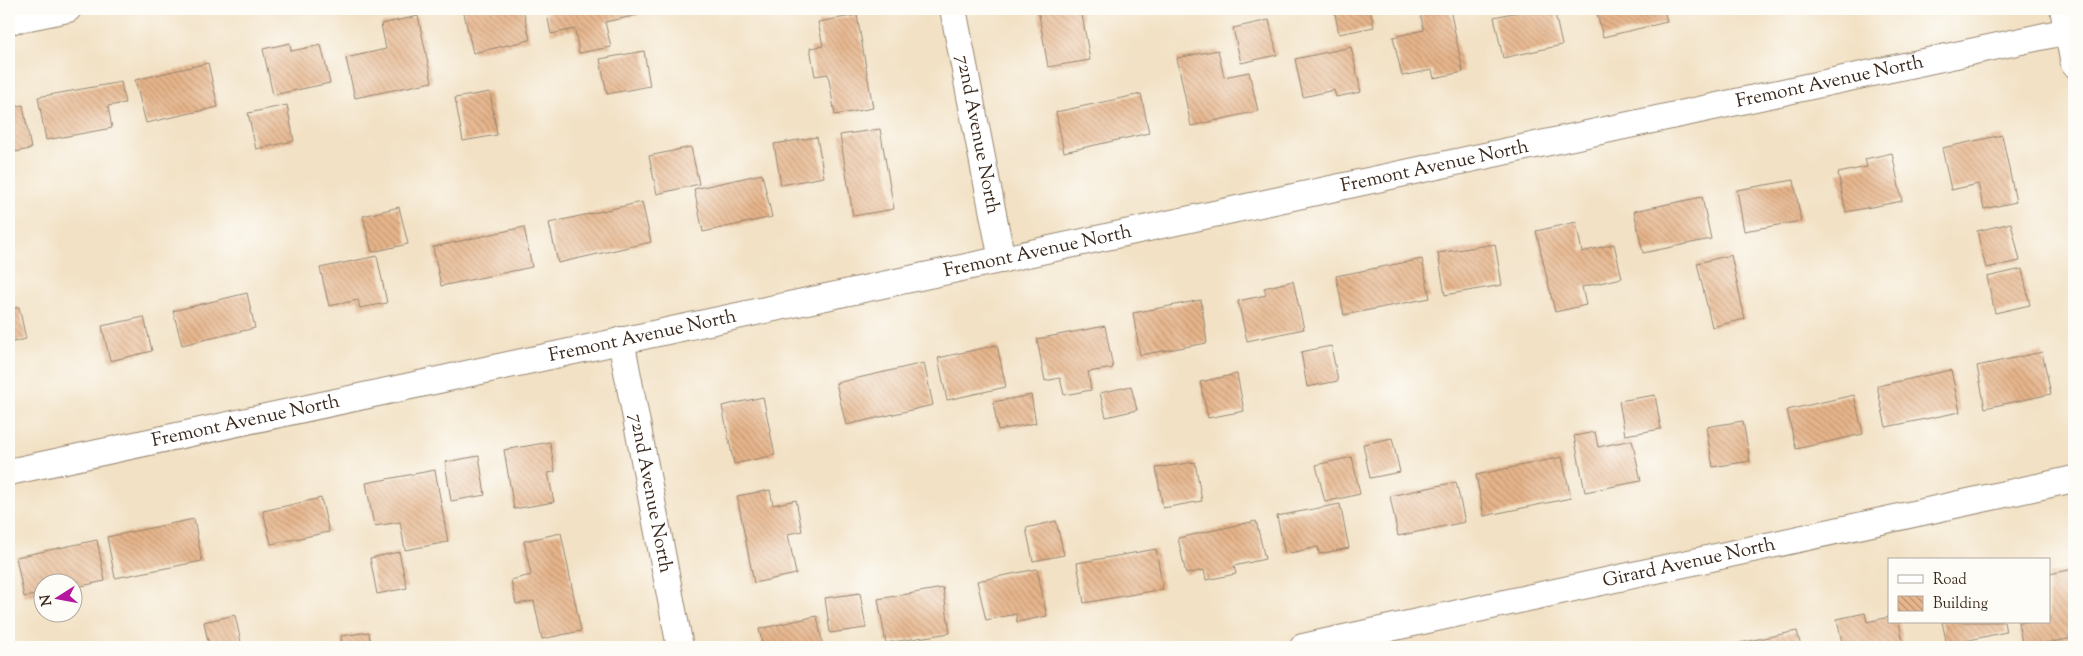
<svg xmlns="http://www.w3.org/2000/svg" width="2083" height="656" font-family="'Sorts Mill Goudy',serif">
	<style>
		.building { fill: url(#building-back-hatch) }
		.lines { fill: none; stroke-linecap: round; stroke-linejoin: round }
		.minor-casing { stroke: #968671; stroke-width: 28 }
		.minor { stroke: #fff; stroke-width: 26 }
		.labels { text-anchor: middle; dominant-baseline: central; stroke-width: 5; stroke-linejoin: round; paint-order: stroke }
		.street-label { font-size: 19px; fill: #3b2a1e; stroke: #fdfcf7 }
	</style>
	<defs>
		<pattern id="building-back-hatch" width="6" height="6" patternUnits="userSpaceOnUse" patternTransform="scale(1.25)"><rect width="6" height="6" fill="#e7b58b"/><path d="M-1 5l2 2M0 0l6 6M5-1l2 2" fill="none" stroke="#bc9371"/></pattern>
	</defs>
	<rect width="100%" height="100%" fill="#fdfcf7"/>
	<filter id="ink" filterUnits="userSpaceOnUse"><feTurbulence type="fractalNoise" baseFrequency=".02" numOctaves="2"/><feDisplacementMap in="SourceGraphic" scale="10" xChannelSelector="R" yChannelSelector="G"/><feConvolveMatrix kernelMatrix="1 2 1 2 8 2 1 2 1" color-interpolation-filters="sRGB"/></filter>
	<filter id="wash" filterUnits="userSpaceOnUse"><feTurbulence type="fractalNoise" baseFrequency=".0096" numOctaves="4" result="noise"/><feDisplacementMap in="SourceGraphic" scale="20" xChannelSelector="R" yChannelSelector="G"/><feGaussianBlur stdDeviation="1.12" result="paint"/><feColorMatrix in="noise" values="0 0 0 0 0 0 0 0 0 0 0 0 0 0 0 0 0 1.4 0 .05"/><feComposite in="paint" operator="in"/></filter>
	<g filter="url(#wash)">
		<rect width="100%" height="100%" fill="#f2e1c4"/>
		<g id="blocks">
			<path class="building" d="M463,9H523L530,40L473,53Z
				M546,9H636L638,15L605,22L611,47L579,53L575,29L551,34Z
				M650,9H673V10L652,14Z
				M1038,9H1081L1090,60L1048,67Z
				M1334,9H1370L1374,27L1339,34Z
				M1419,9H1450L1463,72L1434,78L1432,70L1402,76L1393,37L1424,30Z
				M1531,9H1554L1562,45L1503,58L1494,17Z
				M1596,9H1664L1667,22L1603,37Z
				M1700,9H1717L1718,10L1701,13Z
				M857,15L873,108L835,115L828,74L815,76L810,48L823,46L818,22Z
				M418,16L432,82L355,98L346,58L386,49L381,24Z
				M1269,20L1277,55L1241,63L1233,28Z
				M290,43L291,51L321,45L330,83L273,95L263,49Z
				M1351,47L1361,92L1336,97L1334,90L1303,97L1295,59Z
				M1218,50L1224,77L1249,72L1258,111L1191,126L1177,58Z
				M644,51L650,86L607,94L600,59Z
				M208,63L218,107L146,123L135,80Z
				M121,82L125,103L108,106L112,128L46,140L38,97Z
				M490,92L497,135L463,141L455,98Z
				M1141,94L1149,133L1064,152L1056,112Z
				M23,105L31,149L9,153V108Z
				M287,105L294,141L256,149L248,113Z
				M880,129L894,209L853,216L840,135Z
				M2002,135L2016,202L1984,209L1978,184L1951,190L1942,148Z
				M817,137L824,177L781,185L774,144Z
				M691,147L699,184L657,194L649,156Z
				M1892,153L1902,201L1846,212L1838,173L1867,167L1865,159Z
				M762,174L772,217L703,232L694,189Z
				M1794,180L1801,221L1744,231L1737,190Z
				M1702,197L1711,239L1643,253L1634,211Z
				M642,202L651,242L558,263L549,223Z
				M399,207L408,244L372,252L363,216Z
				M1576,222L1582,252L1614,244L1622,278L1582,287L1586,305L1555,312L1536,231Z
				M2011,223L2020,261L1986,268L1977,231Z
				M524,227L532,267L441,286L433,247Z
				M1495,244L1502,285L1445,295L1438,253Z
				M1731,255L1745,319L1712,327L1697,263Z
				M377,256L387,303L360,308L358,300L329,306L320,268Z
				M1422,259L1430,298L1344,315L1336,276Z
				M2022,269L2030,305L1995,313L1987,277Z
				M1293,281L1304,329L1247,341L1238,301L1266,295L1264,288Z
				M247,293L255,328L182,345L173,311Z
				M1201,300L1207,343L1140,355L1133,313Z
				M19,307L26,339L9,343V310Z
				M144,317L152,351L110,361L102,326Z
				M1105,326L1113,368L1088,372L1091,390L1064,395L1060,378L1045,381L1037,339Z
				M997,345L1006,387L947,400L938,358Z
				M1331,346L1338,381L1307,387L1301,352Z
				M2042,352L2051,394L1985,408L1977,366Z
				M924,363L933,405L846,425L836,383Z
				M1951,370L1960,412L1886,427L1877,386Z
				M1237,374L1244,411L1208,418L1200,382Z
				M1131,386L1137,410L1106,417L1100,393Z
				M1031,395L1036,423L998,430L993,402Z
				M1655,395L1661,429L1625,435L1619,401Z
				M1854,395L1863,434L1796,449L1787,410Z
				M763,397L775,455L734,464L722,406Z
				M1743,421L1750,461L1713,467L1706,427Z
				M1595,432L1598,447L1632,440L1641,481L1585,492L1574,436Z
				M1392,438L1400,472L1370,478L1363,444Z
				M550,442L555,472L548,473L554,502L514,509L504,450Z
				M479,456L485,495L451,501L445,462Z
				M1352,457L1360,494L1325,502L1316,465Z
				M1562,457L1571,498L1484,516L1476,475Z
				M1195,462L1202,501L1163,508L1156,468Z
				M435,470L448,542L405,550L400,522L374,526L366,483Z
				M1456,482L1465,522L1398,536L1390,496Z
				M770,490L773,505L796,500L802,531L788,534L796,574L754,583L737,496Z
				M321,498L329,532L271,544L263,511Z
				M1340,504L1349,548L1319,554L1318,547L1285,554L1277,516Z
				M194,519L202,561L115,578L107,537Z
				M1056,521L1064,555L1033,561L1026,528Z
				M1256,521L1265,559L1234,566L1236,574L1206,580L1204,570L1186,574L1178,538Z
				M561,533L581,631L542,639L534,601L516,604L511,580L531,575L524,541Z
				M97,540L105,581L72,588V584H42V594L24,597L16,557Z
				M1156,549L1163,589L1084,603L1077,563Z
				M399,552L407,588L377,594L370,558Z
				M1037,569L1047,616L1017,622L1016,614L986,620L977,581Z
				M2074,569V611L2071,612L2074,638L2023,647L2018,622H2049V574Z
				M943,588L950,633L886,643L878,599Z
				M860,593L866,628L830,633L825,598Z
				M1865,613L1867,622L1889,617V622H1899L1904,647H1843L1837,619Z
				M235,615L242,647H209L204,622Z
				M817,616L823,647H763L759,629Z
				M1942,622H2004L2006,632L1947,645Z
				M1797,631L1801,647H1730V645Z
				M369,632L371,647H342L341,636Z"/>
		</g>
	</g>
	<g filter="url(#ink)">
		<use href="#blocks" fill-opacity="0" stroke="#968671" stroke-width="1"/>
		<g class="lines">
			<defs>
				<g id="minor">
					<path id="s1" d="M953,9L1002,260"/>
					<path d="M2063,9L2074,64"/>
					<path d="M9,21L68,9"/>
					<path id="s2" d="M621,340L680,647"/>
					<path id="s3" d="M9,472L2068,31"/>
					<path id="s4" d="M1303,647L2074,479"/>
				</g>
			</defs>
			<use href="#minor" class="minor-casing"/>
			<use href="#minor" class="minor"/>
		</g>
	</g>
	<g class="labels">
		<g class="street-label">
			<text stroke="none"><textPath href="#s3" startOffset="1862">Fremont Avenue North</textPath></text>
			<text stroke="none"><textPath href="#s1" startOffset="128">72nd Avenue North</textPath></text>
			<text stroke="none"><textPath href="#s3" startOffset="1458">Fremont Avenue North</textPath></text>
			<text stroke="none"><textPath href="#s3" startOffset="1052">Fremont Avenue North</textPath></text>
			<text stroke="none"><textPath href="#s3" startOffset="648">Fremont Avenue North</textPath></text>
			<text stroke="none"><textPath href="#s3" startOffset="242">Fremont Avenue North</textPath></text>
			<text stroke="none"><textPath href="#s2" startOffset="156">72nd Avenue North</textPath></text>
			<text stroke="none"><textPath href="#s4" startOffset="395">Girard Avenue North</textPath></text>
		</g>
	</g>
	<rect width="2083" height="656" fill="none" stroke="#fdfcf7" stroke-width="30"/>
	<rect x="1888" y="558" width="162" height="65" fill="#fdfcf7" stroke="#afa8a0"/>
	<rect x="1898" y="575" width="25" height="8" fill="#ffffff" stroke="#afa8a0"/>
	<text x="1933" y="584" font-size="15" fill="#3b2a1e">Road</text>
	<rect x="1898" y="596" width="25" height="15" fill="url(#building-back-hatch)" stroke="#afa8a0"/>
	<text x="1933" y="608" font-size="15" fill="#3b2a1e">Building</text>
	<g transform="translate(58 598) rotate(259)"><circle r="24" fill="#fdfcf7" stroke="#afa8a0"/>
	<path d="M0-4L9 19L0 12L-9 19Z" fill="#b5179e"/>
	<text y="-8" font-size="14" font-weight="bold" text-anchor="middle" fill="#3b2a1e">N</text>
	</g>
</svg>
